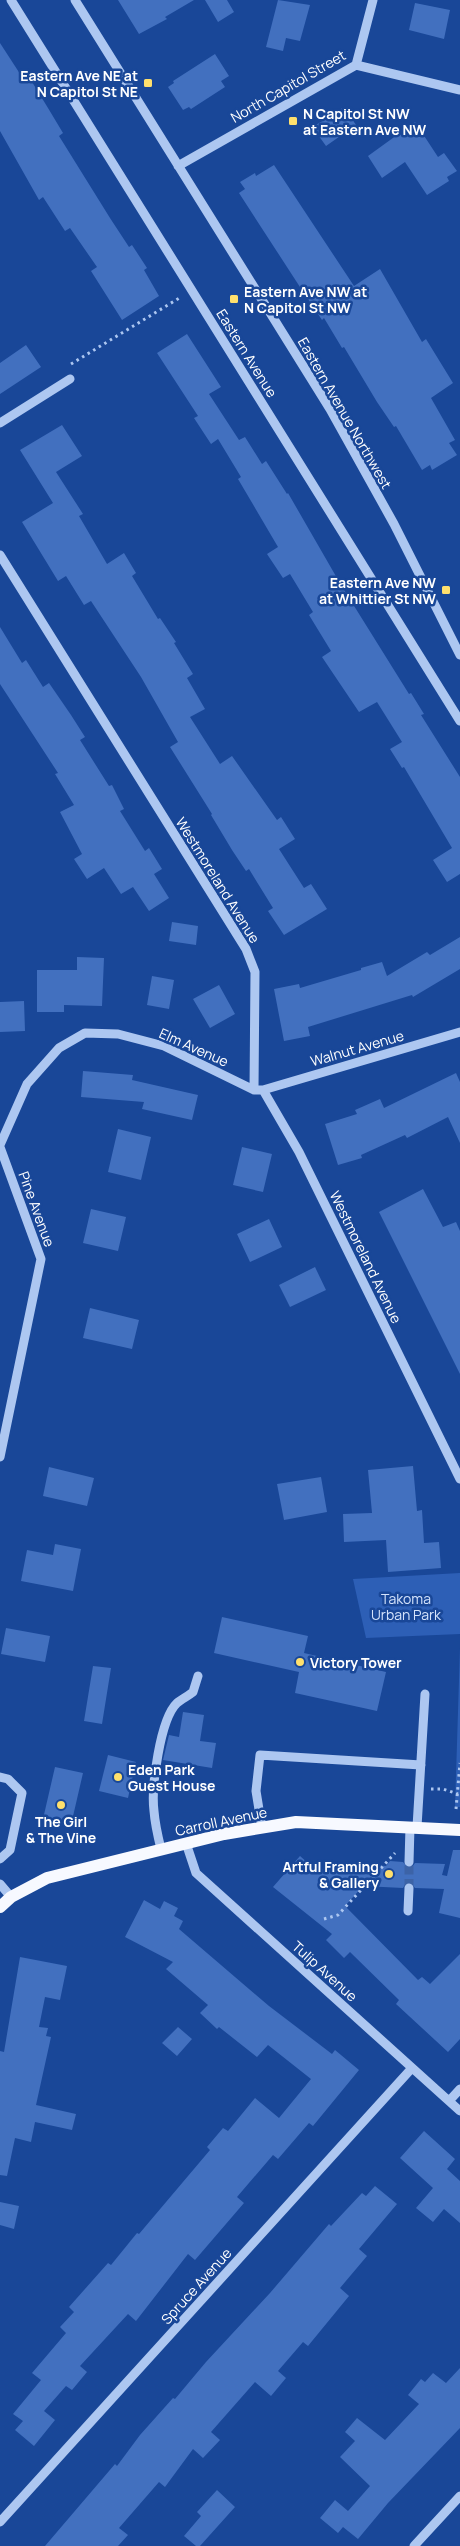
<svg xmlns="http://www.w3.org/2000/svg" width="460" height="2546" font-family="Manrope,sans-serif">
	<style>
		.green { fill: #2d5fb6 }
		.building { fill: #4270bf }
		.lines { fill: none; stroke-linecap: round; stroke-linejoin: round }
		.minor-tunnel { stroke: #3c63a7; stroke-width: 9; stroke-dasharray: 9 4.5; stroke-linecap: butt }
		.path { stroke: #adc7f1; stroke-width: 3; stroke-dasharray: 2.5 4; stroke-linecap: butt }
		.minor { stroke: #adc7f1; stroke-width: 9 }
		.major { stroke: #f7f9ff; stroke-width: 12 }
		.poi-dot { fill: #ffe06d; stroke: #194798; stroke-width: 2 }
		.labels { text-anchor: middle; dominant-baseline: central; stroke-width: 5; stroke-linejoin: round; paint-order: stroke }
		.poi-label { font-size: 14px; font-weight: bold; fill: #fff; stroke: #194798; text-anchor: start }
		.street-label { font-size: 14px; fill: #fff; stroke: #194798 }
		.park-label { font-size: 14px; fill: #d4e3fc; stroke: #194798 }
	</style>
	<rect width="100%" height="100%" fill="#194798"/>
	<path class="green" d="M460,1573V1634L366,1638L353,1579Z
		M460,1648V1807H455Z"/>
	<path class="building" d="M118,0H194L165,17L167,19L139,34Z
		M205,0H227L234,12L218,22Z
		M278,0L310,5L300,41L286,38L283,51L266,47Z
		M415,3L450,10L444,39L409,30Z
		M0,43L24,80L29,77L48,108L63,133L59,136L110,218L129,247L132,245L147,268L144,270L159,296L122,320L91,271L97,267L70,228L65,231L43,197L39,200L0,131Z
		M215,54L229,76L221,81L225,87L191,109L189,107L183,110L168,87L174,83L173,81Z
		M344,107L356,125L326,146L316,132V125Z
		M415,122L438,157L444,153L457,171L447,177L449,181L427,195L405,162L382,178L368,156Z
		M274,165L354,286L380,269L422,342L426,339L453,383L431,398L455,440L449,443L457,455L432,470L430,465L422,470L396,426L394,427L377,402L344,347L342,348L324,318L322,320L298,284L239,193L245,189L240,182L255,173L256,176Z
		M187,334L221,387L209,394L239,440L245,437L262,464L266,461L287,494L288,493L341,585L409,694L411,693L424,714L421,715L460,777V874L447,882L433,860L452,848L404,767L402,768L390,749L402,742L377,702L359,712L322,657L331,651L309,615L313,612L290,574L283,578L267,554L278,547L238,479L241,477L218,439L211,444L194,418L198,416L157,353Z
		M26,345L41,367L0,394V363Z
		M62,425L82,456L56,472L83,514L79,516L107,564L124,553L136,573L132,576L158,619L160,618L176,642L174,643L193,674L187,678L205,709L190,717L220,764L232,756L277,820L281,817L295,839L279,849L304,888L311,884L327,909L284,935L268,911L273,908L249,869L246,871L232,850L211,815L212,814L170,747L178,742L141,677L91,601L84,605L66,576L58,581L22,522L53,503L20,450Z
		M0,627L22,663L26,660L43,687L49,683L71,715L85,737L80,740L109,786L112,785L124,809L120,811L145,851L149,848L162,869L154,874L169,898L149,911L133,887L121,894L104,868L87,879L74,859L82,854L60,812L74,805L55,774L58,773L0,684Z
		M172,922L198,926L196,945L169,941Z
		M460,937V969L413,997L412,995L308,1027L310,1036L284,1041L274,989L299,984L300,988L361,970V968L382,962L387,976L427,952L430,955Z
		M77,957L104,958L102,1006L64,1005V1012H37V970H77Z
		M152,976L174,980L169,1009L147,1005Z
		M219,985L235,1014L210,1028L193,999Z
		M24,1001L25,1031L0,1032V1002Z
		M83,1071L133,1075L132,1080L198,1095L192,1120L142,1109L144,1102L81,1097Z
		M456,1073L460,1082V1143L448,1117L407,1138L405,1135L361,1155L362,1158L338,1165L325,1124L357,1114L355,1110L380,1099L384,1108Z
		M118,1129L151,1137L141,1180L108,1172Z
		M242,1147L272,1154L263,1192L233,1185Z
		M423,1189L443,1227L456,1222L460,1231V1374L379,1212Z
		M91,1209L126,1217L118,1251L83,1243Z
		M269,1219L282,1247L250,1262L237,1234Z
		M315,1267L326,1290L290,1307L279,1285Z
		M90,1308L139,1320L132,1349L83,1338Z
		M413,1466L417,1511L422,1510L424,1543L439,1542L441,1568L388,1572L386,1540L344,1542L343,1514L372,1513L368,1470Z
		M49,1467L94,1478L87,1506L43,1496Z
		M321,1477L327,1512L284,1520L277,1484Z
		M55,1544L81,1549L73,1591L21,1581L27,1550L53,1555Z
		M222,1617L308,1636L304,1653L386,1672L377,1711L295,1693L299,1672L214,1653Z
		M6,1628L50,1636L45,1662L1,1654Z
		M93,1666L111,1668L102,1724L84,1721Z
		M183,1712L204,1715L200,1741L216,1743L212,1768L163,1760L169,1735L179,1737Z
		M108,1755L136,1762L128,1798L99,1791Z
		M55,1767L83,1773L71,1825L43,1819Z
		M453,1850H460V1918L439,1913L444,1889L415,1888L410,1882L406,1883L403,1888L363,1886L345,1906L418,1980L422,1977L430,1984L460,1954V2039L448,2052L396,2004L399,2000L350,1952L344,1958L326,1940L332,1934L273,1887L300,1856L319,1873L328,1862L386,1866L390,1861L403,1862L408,1868L412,1867L415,1863L445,1864L442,1875L447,1876Z
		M144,1900L160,1909L164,1901L178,1908L174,1916L183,1921L179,1929L269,2006L332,2054L335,2050L359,2070L313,2126L309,2123L278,2159L273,2155L237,2197L244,2203L195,2260L188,2254L136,2321L128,2314L80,2366L87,2372L72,2390L66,2386L44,2411L55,2420L34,2446L15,2430L23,2421L13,2414L41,2380L32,2373L66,2333L60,2327L74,2312L69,2307L108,2263L111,2265L137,2233L139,2234L210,2150L207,2147L223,2128L228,2131L255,2098L279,2118L311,2079L268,2045L257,2057L219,2027L217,2029L200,2013L208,2005L166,1969L173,1962L125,1937Z
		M20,1957L67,1966L60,2000L45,1997L39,2027L48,2028L46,2036L51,2037L36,2105L76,2114L72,2130L35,2122L31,2142L15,2138L7,2176L0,2175V2051L4,2052Z
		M178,2027L192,2039L177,2056L162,2043Z
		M424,2131L455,2159L447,2169L460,2181V2223L444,2209L433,2222L416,2208L433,2188L400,2158Z
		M375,2186L397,2204L359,2249L367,2256L340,2288L349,2296L308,2346L303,2342L278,2371L286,2378L271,2396L255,2382L211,2432L220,2440L203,2458L193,2449L165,2487L159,2482L119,2528L128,2535L118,2546H45L115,2464L117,2466L140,2435L173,2398L175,2399L206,2362L270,2293L329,2224L331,2226L362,2193L366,2196Z
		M0,2202L19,2206L14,2229L0,2225Z
		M460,2368V2428L388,2503L358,2539L343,2527L338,2533L320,2518L335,2500L348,2511L370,2486L340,2457L355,2441L345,2432L357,2418L385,2440L419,2404L408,2395L421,2379L425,2382L433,2373L446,2383Z
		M217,2490L235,2507L200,2546H196L184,2536L201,2516L197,2512Z"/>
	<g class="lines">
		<path class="minor-tunnel" d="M409,1888V1862"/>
		<path class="path" d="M71,364L181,297
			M431,1789H443L458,1794
			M456,1809L460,1763
			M324,1919L338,1915L395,1853"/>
		<path class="minor" d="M11,0L460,721
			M75,0L330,409L394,524L460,655
			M356,65L460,90
			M178,166L356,65L373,0
			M0,423L70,379
			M0,555L246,949L255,972L254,1090
			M263,1090L460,1032
			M0,1145L27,1084L59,1048L85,1033L118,1034L164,1046L254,1090H263L299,1152L460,1479
			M0,1147L41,1259L0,1457
			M0,1777L8,1779L22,1793L10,1850L0,1859
			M417,1827L425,1694
			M262,1828L256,1791L260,1755L421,1765
			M186,1843L196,1873L460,2111
			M161,1849C158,1837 155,1824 154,1811C151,1788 160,1719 177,1703C182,1699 188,1696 193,1692L198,1676
			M409,1862L410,1827
			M0,1884L11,1897
			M408,1911L409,1888
			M449,2101L460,2089
			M0,2522L412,2068
			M414,2546L460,2496"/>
		<path class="major" d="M0,1907L11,1897L47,1878L224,1834L296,1822L460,1830"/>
	</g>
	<g class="poi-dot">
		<rect x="143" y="78" width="10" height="10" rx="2.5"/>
		<rect x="288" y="116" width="10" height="10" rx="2.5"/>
		<rect x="229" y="294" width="10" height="10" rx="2.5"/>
		<rect x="441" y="585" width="10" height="10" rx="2.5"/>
		<circle cx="300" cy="1662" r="5"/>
		<circle cx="118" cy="1777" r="5"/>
		<circle cx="61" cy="1805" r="5"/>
		<circle cx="389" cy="1874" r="5"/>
	</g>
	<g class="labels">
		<g class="poi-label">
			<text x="138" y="75" text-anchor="end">Eastern Ave NE at<tspan x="138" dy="16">N Capitol St NE</tspan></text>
			<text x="303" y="113">N Capitol St NW<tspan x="303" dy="16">at Eastern Ave NW</tspan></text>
			<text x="244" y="291">Eastern Ave NW at<tspan x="244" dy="16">N Capitol St NW</tspan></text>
			<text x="436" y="582" text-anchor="end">Eastern Ave NW<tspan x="436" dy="16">at Whittier St NW</tspan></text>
			<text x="310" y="1662">Victory Tower</text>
			<text x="128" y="1769">Eden Park<tspan x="128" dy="16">Guest House</tspan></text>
			<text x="61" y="1821" text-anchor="middle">The Girl<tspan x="61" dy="16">&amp; The Vine</tspan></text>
			<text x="379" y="1866" text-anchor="end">Artful Framing<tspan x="379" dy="16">&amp; Gallery</tspan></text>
		</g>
		<g class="street-label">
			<text transform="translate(288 86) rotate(-30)">North Capitol Street</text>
			<text transform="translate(247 353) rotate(58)">Eastern Avenue</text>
			<text transform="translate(345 413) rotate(60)">Eastern Avenue Northwest</text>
			<text transform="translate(218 880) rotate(58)">Westmoreland Avenue</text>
			<text transform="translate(194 1047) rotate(24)">Elm Avenue</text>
			<text transform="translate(357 1048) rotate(-16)">Walnut Avenue</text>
			<text transform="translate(37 1209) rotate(70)">Pine Avenue</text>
			<text transform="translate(366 1257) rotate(64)">Westmoreland Avenue</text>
			<text transform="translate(221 1821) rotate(-12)">Carroll Avenue</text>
			<text transform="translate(325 1971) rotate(42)">Tulip Avenue</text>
			<text transform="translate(196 2286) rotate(-48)">Spruce Avenue</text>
		</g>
		<g class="park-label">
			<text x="406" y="1598">Takoma<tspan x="406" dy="16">Urban Park</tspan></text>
		</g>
	</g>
</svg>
